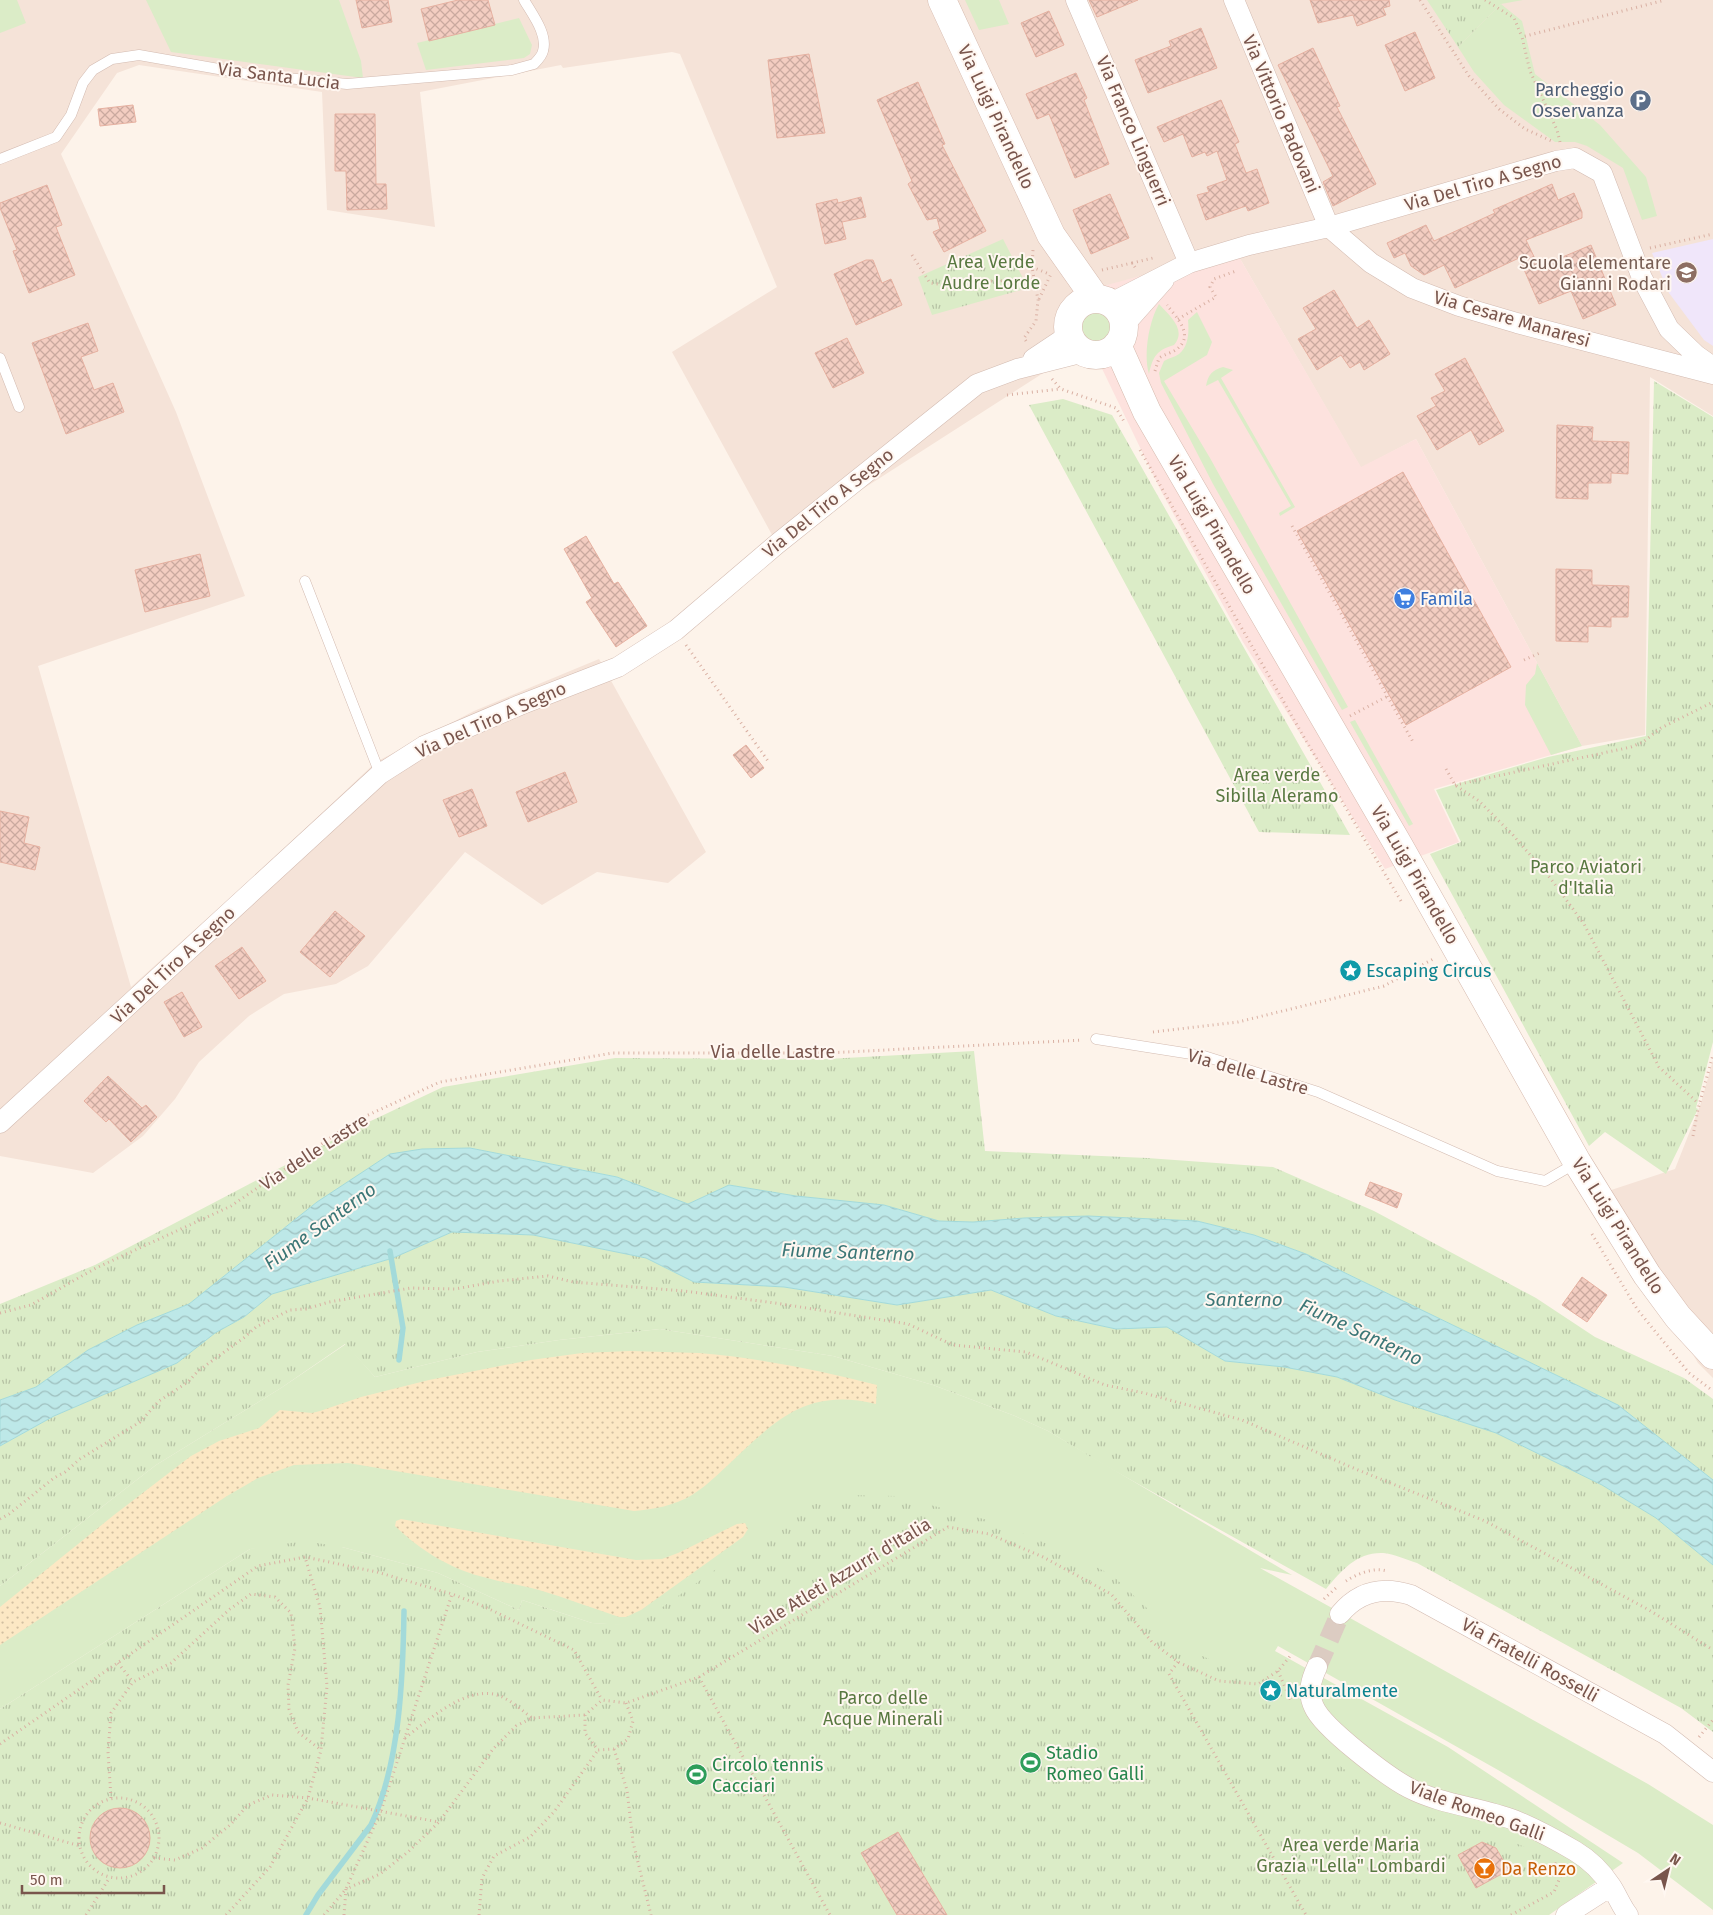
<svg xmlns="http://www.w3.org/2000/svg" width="1713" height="1915" font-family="'Fira Sans',sans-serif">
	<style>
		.residential { fill: #f5e3d8 }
		.commercial { fill: #fde2de }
		.education { fill: #f0e6fa }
		.green { fill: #dbecc7 }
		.sand { fill: url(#sand-dots) }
		.park { fill: url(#park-tufts) }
		.water { fill: url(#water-waves); stroke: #a3dada }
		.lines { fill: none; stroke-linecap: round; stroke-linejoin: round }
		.stream { stroke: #a3dada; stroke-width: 5.5 }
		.building { fill: url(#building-cross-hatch); stroke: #e6b1a1 }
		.street-tunnel { stroke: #dcccc2; stroke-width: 20; stroke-dasharray: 20 10; stroke-linecap: butt }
		.lane-casing { stroke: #d3bbb1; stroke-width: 11 }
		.street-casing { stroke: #d3bbb1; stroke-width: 21 }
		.secondary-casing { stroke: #d6baae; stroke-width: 29 }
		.path { stroke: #d9b0a3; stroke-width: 3; stroke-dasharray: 1 4; stroke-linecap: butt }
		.lane { stroke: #fff; stroke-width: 10 }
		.street { stroke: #fff; stroke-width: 20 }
		.secondary { stroke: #fff; stroke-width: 28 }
		.labels { text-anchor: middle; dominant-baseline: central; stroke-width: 4; stroke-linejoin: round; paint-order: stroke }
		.street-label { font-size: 18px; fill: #79554c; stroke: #fff7f1 }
		.service-label { font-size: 18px; fill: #4e5e75; stroke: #fff7f1; text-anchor: end }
		.park-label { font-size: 18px; fill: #597941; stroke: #fff7f1 }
		.education-label { font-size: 18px; fill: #785e54; stroke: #fff7f1; text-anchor: end }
		.shop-label { font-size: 18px; fill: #366cbe; stroke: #fff7f1; text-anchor: start }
		.culture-label { font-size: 18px; fill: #0d838f; stroke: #fff7f1; text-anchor: start }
		.leisure-label { font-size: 18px; fill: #27864d; stroke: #fff7f1; text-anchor: start }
		.food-label { font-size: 18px; fill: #c56008; stroke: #fff7f1; text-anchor: start }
		.water-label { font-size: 19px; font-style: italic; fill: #3b7676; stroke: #fff7f1 }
	</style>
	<defs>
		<pattern id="sand-dots" width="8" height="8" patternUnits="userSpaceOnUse" patternTransform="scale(1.25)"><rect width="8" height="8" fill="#fce8c4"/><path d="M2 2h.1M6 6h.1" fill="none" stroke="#d1bfa1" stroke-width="1.8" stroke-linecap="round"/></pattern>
		<pattern id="park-tufts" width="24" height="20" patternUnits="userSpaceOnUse" patternTransform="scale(1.25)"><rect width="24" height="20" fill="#dbecc7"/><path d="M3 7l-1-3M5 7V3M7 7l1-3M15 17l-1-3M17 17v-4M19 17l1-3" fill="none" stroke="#b6c2a4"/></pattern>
		<pattern id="water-waves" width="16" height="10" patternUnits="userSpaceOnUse" patternTransform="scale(1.25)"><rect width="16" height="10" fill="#bde8e8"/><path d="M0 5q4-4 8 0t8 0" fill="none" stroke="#9ebfbe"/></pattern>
		<pattern id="building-cross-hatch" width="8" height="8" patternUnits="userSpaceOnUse" patternTransform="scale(1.25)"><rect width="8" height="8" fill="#f3cdc1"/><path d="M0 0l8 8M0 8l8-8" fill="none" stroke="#caa99f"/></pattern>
	</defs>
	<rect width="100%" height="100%" fill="#fdf3ea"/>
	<path class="residential" d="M0,0H1713V416L1650,377L1645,735L1582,746L1416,439L1361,468L1235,250L777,544L672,352L777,287L680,54L672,52L563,68L561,65L420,92L435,227L327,210L322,92L139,65L117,73L61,154L176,412L245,596L38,666L131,987L272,860L376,762L474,711L599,659L706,852L668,883L597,872L542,905L465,852L368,966L336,984L284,994L249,1016L199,1062L175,1099L143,1136L93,1173L0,1156Z
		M1713,1060V1378L1698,1363L1599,1194L1675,1169L1701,1103Z"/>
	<path class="commercial" d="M1235,250L1361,467L1416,439L1582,746L1434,789L1459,842L1385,869L1243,642L1161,491L1067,296Z"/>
	<path class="education" d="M1713,239V346L1704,340L1669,293L1652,253Z"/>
	<path class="green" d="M0,0H17L26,23L0,33Z
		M146,0H339L361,61L363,78L171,52Z
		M965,0H999L1009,24L979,30Z
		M1501,4L1522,21L1535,74L1600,125L1646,177L1657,216L1642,220L1623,168L1587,146L1575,142H1555L1504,105L1474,72L1458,47Z
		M519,18L532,45L530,54L524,58L426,70L417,43Z
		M1159,304C1170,316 1187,330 1174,345C1157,350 1153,356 1149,374C1143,355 1149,321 1159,304Z
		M1079 327a17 17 0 1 1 34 0a17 17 0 1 1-34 0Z
		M1197,312L1212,342L1207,355L1164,381L1210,458L1348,707L1342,710L1213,484L1161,383L1159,373L1164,361C1169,358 1175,357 1179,354C1189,346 1189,331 1188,320Z
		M1223,367L1233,370L1221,378L1295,507L1280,516L1279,513L1291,506L1218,380L1206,386C1208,375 1212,370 1223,367Z
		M1537,663L1582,746L1551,755L1525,705L1526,685L1535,674Z
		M1355,720L1413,824L1409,826L1350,722Z
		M660,1329L833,1356L933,1385L1015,1416L1048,1431L1292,1575L1260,1568L1648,1784L1713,1825V1910L1638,1853L1498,1770L1278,1646L1275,1651L1448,1747L1623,1863L1549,1915H659L637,1626L592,1623L522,1600L519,1610L438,1573L342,1547L250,1549L0,1709V1586L156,1465L281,1388L346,1344L375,1377L477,1352L559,1340Z"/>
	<path class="sand" d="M630,1351C653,1352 676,1352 699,1353C759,1358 819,1370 877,1385L876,1404C805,1387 774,1422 727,1466C716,1476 705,1487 692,1495C674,1506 654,1509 634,1511L348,1463L294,1465L258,1478L227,1496L0,1645V1607L114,1515L191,1456L219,1441L259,1428L280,1410L312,1413L320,1411L361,1397L429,1380L531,1360L582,1353Z
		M401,1519L636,1560L662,1559L678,1553L737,1524L745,1523L748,1529L743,1537L641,1610L626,1617H619C592,1608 566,1598 539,1590C522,1585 504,1583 487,1578C452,1570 421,1551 395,1526L396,1521Z"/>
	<path class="park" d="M1427,0H1523L1501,4L1458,47Z
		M1003,239L1028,288L932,315L918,277Z
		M1654,381L1713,417V1042L1696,1108L1698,1109L1666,1174L1605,1132L1589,1146L1430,854L1461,842L1436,790L1548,757L1646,736Z
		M1063,399L1112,415L1350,835L1259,832L1029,405Z
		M974,1051L985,1151L1147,1158L1273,1167L1374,1211L1536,1298L1595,1337L1684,1378L1713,1399V1480L1618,1405L1306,1254L1254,1235L1197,1221L1088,1216L1024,1218L973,1222L939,1221L884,1205L796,1196L729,1185L688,1204L617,1177L470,1148L422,1149L390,1155L317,1202L189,1304L137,1325L88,1350L36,1387L0,1400V1304L95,1265L358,1127L443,1087L615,1058L827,1059Z
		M452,1232L533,1235L646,1258L694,1282L784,1287L897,1305L991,1290L1056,1316L1116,1329L1167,1327L1225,1361L1284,1367L1337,1377L1395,1400L1496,1433L1602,1485L1656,1518L1713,1565V1732L1681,1708L1417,1563C1407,1560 1394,1554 1383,1553C1357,1552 1342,1570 1326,1589L1106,1466L1048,1431L1015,1416L933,1385L833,1356L660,1329L559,1340L477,1352L375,1377L345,1344L281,1388L156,1465L0,1586V1446L54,1416L177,1363L215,1333L244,1317L272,1294L393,1258Z
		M840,1495L896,1496L995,1522L1064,1551L1112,1575L1149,1610L1159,1628L1193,1652L1223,1665L1244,1667L1262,1666L1285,1700L1296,1721L1333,1760L1367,1788L1424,1816L1496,1835L1544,1855L1554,1875L1548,1888L1495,1915H0V1709L250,1549L304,1541L342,1547L438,1573L519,1610L522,1600L592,1623L637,1625L753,1543L781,1528L786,1515Z"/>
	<path class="water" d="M470,1148L617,1177L688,1204L729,1185L796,1196L884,1205L939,1221L973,1222L1024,1218L1088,1216L1197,1221L1254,1235L1306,1254L1618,1405L1713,1480V1565L1656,1518L1602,1485L1496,1433L1395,1400L1337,1377L1284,1367L1225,1361L1167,1327L1116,1329L1056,1316L991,1290L897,1305L784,1287L694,1282L646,1258L533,1235L452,1232L393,1258L272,1294L244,1317L215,1333L177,1363L54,1416L0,1446V1400L36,1387L88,1350L137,1325L189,1304L317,1202L390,1154L422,1149Z"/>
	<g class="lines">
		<path class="stream" d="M390,1251L403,1328L399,1360
			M306,1915L318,1895L371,1825C400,1763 403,1678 404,1611"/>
	</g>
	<path class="building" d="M356,0H388L392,22L362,28Z
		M458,0H488L495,25L429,41L421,9Z
		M1089,0H1138L1097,17Z
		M1310,0H1389L1390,6L1383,8L1386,15L1357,26L1353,15L1318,23Z
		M1049,11L1064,45L1036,57L1021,23Z
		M1201,28L1217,68L1148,93L1135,60L1171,46L1169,41Z
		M1415,32L1435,78L1405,91L1385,45Z
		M1313,48L1340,106L1337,107L1376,184L1333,206L1323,182L1333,176L1278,65Z
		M809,54L825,133L777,138L768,60Z
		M1076,73L1087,98L1084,100L1109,164L1075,178L1049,114L1037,119L1026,94Z
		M918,82L945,144L942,145L986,231L944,252L933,232L940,229L937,218L927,220L908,184L912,181L877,100Z
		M1221,100L1239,142L1235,144L1246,173L1257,169L1269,203L1248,211L1246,206L1206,220L1197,195L1209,192L1207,187L1227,180L1217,151L1207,156L1205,152L1192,157L1183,134L1164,142L1157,127Z
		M133,105L136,122L100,126L98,109Z
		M335,114H375L376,184H386L387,209L347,210L346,171H335Z
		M1552,184L1558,200L1574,193L1582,212V218L1526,240L1539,267L1591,245L1616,305L1583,319L1571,291L1539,304L1519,258L1455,288L1444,265L1424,275L1411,266L1405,253L1394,258L1387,243L1426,225L1434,241L1495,213L1493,210Z
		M47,185L62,225L56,227L75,275L29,293L13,251L17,250L0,208V203Z
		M1110,194L1129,238L1091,254L1073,210Z
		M861,197L866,217L842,222L846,239L825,244L816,204L837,199L838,203Z
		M866,260H873L882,283L891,279L902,305L856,325L834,274Z
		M1334,290L1357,328L1369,320L1390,354L1364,370L1360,362L1350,368L1341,355L1317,370L1298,339L1316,329L1303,308Z
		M88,323L98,351L81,357L94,390L113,383L124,412L66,434L32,343Z
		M847,338L864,373L833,388L815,353Z
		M1465,358L1504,431L1479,445L1471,430L1437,450L1417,416L1436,406L1431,398L1445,391L1435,374Z
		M1557,425L1593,427L1592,441L1629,442L1628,474L1611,473V483H1588V499L1556,498Z
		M1403,472L1511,667L1406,725L1297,531Z
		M586,536L614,584L618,582L647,626L616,647L586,602L592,598L564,549Z
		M200,554L210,596L145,612L135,570Z
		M1556,569L1592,570V585L1629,586L1628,617H1611V627L1588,626V642L1556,641Z
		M746,745L764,768L751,778L733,755Z
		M565,772L577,802L528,822L516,792Z
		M472,789L487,826L459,837L443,800Z
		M0,811L29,817L24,843L40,847L35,870L0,862Z
		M335,911L365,936L330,977L300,952Z
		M242,947L266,981L239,999L215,966Z
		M182,992L202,1027L184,1037L164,1002Z
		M108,1076L142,1108L146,1105L157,1117L131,1142L109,1119L106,1122L84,1101Z
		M1370,1182L1402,1194L1397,1208L1365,1195Z
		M1582,1277L1607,1295L1587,1322L1562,1305Z
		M90 1838a30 30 0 1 1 60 0a30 30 0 1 1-60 0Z
		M898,1832L947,1915H897L861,1853Z
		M1482,1842L1496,1848L1509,1870L1476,1888L1458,1855Z"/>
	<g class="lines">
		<path class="street-tunnel" d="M1317,1667L1340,1614"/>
		<defs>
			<path id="lane" d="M0,159L56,137L71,115L83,83L93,70L112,59L139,55L247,74L347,84L512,70L534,64C537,61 542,56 543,51C548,34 532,14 524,0
				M0,358L19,407
				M305,581L380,774
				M1096,1039L1204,1056L1318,1092L1497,1171L1545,1181L1576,1163"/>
			<path id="street" d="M1076,0L1189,263
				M1234,0L1329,227L1371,263L1412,288L1459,306L1517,323L1713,374
				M1111,303L1189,263L1249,245L1329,227L1556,161L1575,158L1602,173L1642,278L1669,329L1696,355L1713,367
				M1124,325L1164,280
				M1033,359L1069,335
				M0,1123L380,774L424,746L520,705L618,667L676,630L777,544L977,384L1017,369L1084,352
				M1340,1614C1359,1591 1383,1586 1411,1595L1665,1734L1713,1772
				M1317,1667C1311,1680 1307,1693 1314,1707C1323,1728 1388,1777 1409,1788C1442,1805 1480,1807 1514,1820C1536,1829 1556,1840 1575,1851C1590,1860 1602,1872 1611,1886C1617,1895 1621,1906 1628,1915
				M1566,1915L1611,1886"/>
			<path id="secondary" d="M942,0L1051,235L1096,299
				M1068 327a28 28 0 1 1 56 0a28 28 0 1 1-56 0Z
				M1117,345L1147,412L1399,846L1577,1162L1647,1275L1678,1317L1713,1355"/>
		</defs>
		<use href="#lane" class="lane-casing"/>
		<use href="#street" class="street-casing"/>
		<use href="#secondary" class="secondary-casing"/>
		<path class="path" d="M1420,0L1469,76L1499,109L1525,129L1554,142
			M1485,0L1514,18L1522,37
			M1560,142L1557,130L1530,71L1522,37L1665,0
			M1650,248L1713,234
			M912,255L930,283L962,287L990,281L1034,280
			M1132,263L1153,258
			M1032,267L1049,274
			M1102,270L1132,263L1137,270
			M1039,299L1051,274
			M1178,319L1216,297L1210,287L1214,279L1236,271
			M1026,341L1024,338L1036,321L1038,300L1032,267L1033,250
			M1155,371L1159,358C1165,354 1172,353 1177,349C1195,335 1176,317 1167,305
			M1052,379L1061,389L1116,408L1125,423
			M1007,395L1060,389
			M1140,450L1305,739L1401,901
			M1292,526L1413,742
			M686,645L768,761
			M1524,660L1542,652
			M1350,716L1388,696
			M1446,769L1455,785L1479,801L1512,834L1551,879L1584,924L1659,1067L1699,1104
			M1455,785L1631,747L1643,742L1661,728L1713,702
			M1153,1032L1238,1022L1384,986L1435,958
			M1693,1136L1698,1109L1713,1055
			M1592,1234L1637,1309L1689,1373L1713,1391
			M0,1313L31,1305L96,1268L231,1206L355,1121L440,1082L613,1053H827L1082,1040
			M0,1519L9,1514L54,1478L65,1472L80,1459L140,1422L159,1401L188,1382L198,1371L245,1337L256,1327L290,1310L306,1309L329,1302L411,1288L455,1289L499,1281L548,1276L573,1282L684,1291L775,1303L908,1324L953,1345L1026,1352L1105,1385L1144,1393L1242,1420L1358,1470L1485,1521L1649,1610L1713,1650
			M1346,1581C1357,1574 1373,1567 1387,1571
			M1324,1599L1338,1586
			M1178,1662L1169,1674L1306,1915
			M118,1663L133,1682
			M1278,1671L1291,1701
			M699,1677L830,1915
			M626,1703L633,1721L628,1739L614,1749L598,1750L585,1733V1715L602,1700L626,1703L699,1677L948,1527L989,1534L1043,1557L1111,1594L1152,1642L1178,1662L1219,1681L1258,1684L1278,1671L1291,1655
			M1699,1737L1713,1720
			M405,1738C427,1721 462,1689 493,1694C508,1697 520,1709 532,1718
			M0,1744L258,1566L305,1557L377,1572L452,1594L485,1607L574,1650L602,1700
			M614,1749L627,1790L633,1842L651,1915
			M111,1798L108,1752L111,1713L133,1682L171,1663L230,1609L251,1594L275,1597L291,1613L295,1648L288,1685L289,1709L298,1732L321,1750
			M79 1838a40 40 0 1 1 80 0a40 40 0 1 1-80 0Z
			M0,1823L80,1846
			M154,1858L175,1860L202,1848L230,1825L248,1805L272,1795L308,1798L439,1822
			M86,1915L110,1877
			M226,1915L270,1867L308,1798L321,1750L327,1686L320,1607L305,1557
			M324,1915L346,1889L381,1811L452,1594
			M344,1915L346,1889L380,1874L408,1852L439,1822L493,1749L516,1726L532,1718L585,1715
			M479,1915L482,1878L494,1856L530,1837L554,1812L598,1750
			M1511,1915L1554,1892L1561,1875L1554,1861"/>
		<use href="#lane" class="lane"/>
		<use href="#street" class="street"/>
		<use href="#secondary" class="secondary"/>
	</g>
	<defs>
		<symbol id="parking-disc" viewBox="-11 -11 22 22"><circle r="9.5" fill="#5c6f8a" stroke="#fff7f1"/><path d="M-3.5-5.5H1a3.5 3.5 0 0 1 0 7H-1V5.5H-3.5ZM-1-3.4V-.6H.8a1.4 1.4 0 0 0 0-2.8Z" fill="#fff"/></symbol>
		<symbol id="school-disc" viewBox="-11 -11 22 22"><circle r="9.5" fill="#8d6e63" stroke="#fff7f1"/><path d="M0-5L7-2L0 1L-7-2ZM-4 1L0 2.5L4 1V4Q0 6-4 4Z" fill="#fff"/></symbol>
		<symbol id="supermarket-disc" viewBox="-11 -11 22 22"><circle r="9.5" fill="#3f7fe0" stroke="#fff7f1"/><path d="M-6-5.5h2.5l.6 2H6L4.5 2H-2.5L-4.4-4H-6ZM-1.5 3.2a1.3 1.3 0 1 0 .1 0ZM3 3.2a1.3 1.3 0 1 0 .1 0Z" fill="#fff"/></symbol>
		<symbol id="sight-disc" viewBox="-11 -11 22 22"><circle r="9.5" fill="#0f9aa8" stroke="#fff7f1"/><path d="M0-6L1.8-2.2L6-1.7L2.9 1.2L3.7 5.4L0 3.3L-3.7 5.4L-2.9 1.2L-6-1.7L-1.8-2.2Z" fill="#fff"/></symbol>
		<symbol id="stadium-disc" viewBox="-11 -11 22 22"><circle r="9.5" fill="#2e9e5b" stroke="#fff7f1"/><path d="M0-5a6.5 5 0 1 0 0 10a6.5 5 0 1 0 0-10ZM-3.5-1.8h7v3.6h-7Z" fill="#fff"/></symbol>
		<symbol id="bar-disc" viewBox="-11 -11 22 22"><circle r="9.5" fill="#e8710a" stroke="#fff7f1"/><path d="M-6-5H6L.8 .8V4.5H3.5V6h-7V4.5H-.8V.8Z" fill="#fff"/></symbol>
	</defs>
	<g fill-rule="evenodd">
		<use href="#parking-disc" x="1628" y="88" width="25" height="25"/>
		<use href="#school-disc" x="1674" y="260" width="25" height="25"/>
		<use href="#supermarket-disc" x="1392" y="586" width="25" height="25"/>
		<use href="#sight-disc" x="1338" y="958" width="25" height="25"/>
		<use href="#sight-disc" x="1258" y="1678" width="25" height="25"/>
		<use href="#stadium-disc" x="1018" y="1750" width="25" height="25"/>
		<use href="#stadium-disc" x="684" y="1762" width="25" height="25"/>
		<use href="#bar-disc" x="1472" y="1856" width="25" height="25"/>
	</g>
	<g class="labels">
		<g class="street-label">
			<text transform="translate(279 76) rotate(7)">Via Santa Lucia</text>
			<text transform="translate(1281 114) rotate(67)">Via Vittorio Padovani</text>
			<text transform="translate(996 117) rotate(65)">Via Luigi Pirandello</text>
			<text transform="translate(1133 131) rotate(67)">Via Franco Linguerri</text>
			<text transform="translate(1483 183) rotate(-16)">Via Del Tiro A Segno</text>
			<text transform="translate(1512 319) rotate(16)">Via Cesare Manaresi</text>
			<text transform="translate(828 503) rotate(-39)">Via Del Tiro A Segno</text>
			<text transform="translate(1212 525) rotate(60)">Via Luigi Pirandello</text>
			<text transform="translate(491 720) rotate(-24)">Via Del Tiro A Segno</text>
			<text transform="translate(1415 875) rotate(60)">Via Luigi Pirandello</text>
			<text transform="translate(173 965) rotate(-43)">Via Del Tiro A Segno</text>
			<text x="773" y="1052">Via delle Lastre</text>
			<text transform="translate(1248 1072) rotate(16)">Via delle Lastre</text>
			<text transform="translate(314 1152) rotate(-33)">Via delle Lastre</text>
			<text transform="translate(1618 1226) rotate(58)">Via Luigi Pirandello</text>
			<text transform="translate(840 1576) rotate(-31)">Viale Atleti Azzurri d'Italia</text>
			<text transform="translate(1530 1660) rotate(29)">Via Fratelli Rosselli</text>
			<text transform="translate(1477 1811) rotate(20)">Viale Romeo Galli</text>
		</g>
		<g class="service-label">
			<text x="1624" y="90">Parcheggio<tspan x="1624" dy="21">Osservanza</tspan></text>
		</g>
		<g class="park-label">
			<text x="991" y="262">Area Verde<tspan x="991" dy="21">Audre Lorde</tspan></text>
			<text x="1277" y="775">Area verde<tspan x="1277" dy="21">Sibilla Aleramo</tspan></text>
			<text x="1586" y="867">Parco Aviatori<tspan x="1586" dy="21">d'Italia</tspan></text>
			<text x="883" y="1698">Parco delle<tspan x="883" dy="21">Acque Minerali</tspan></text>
			<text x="1351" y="1845">Area verde Maria<tspan x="1351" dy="21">Grazia "Lella" Lombardi</tspan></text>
		</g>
		<g class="education-label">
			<text x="1671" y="263">Scuola elementare<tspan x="1671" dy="21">Gianni Rodari</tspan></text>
		</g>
		<g class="shop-label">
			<text x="1420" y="599">Famila</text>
		</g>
		<g class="culture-label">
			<text x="1366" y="971">Escaping Circus</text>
			<text x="1286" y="1691">Naturalmente</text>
		</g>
		<g class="leisure-label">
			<text x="1046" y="1753">Stadio<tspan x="1046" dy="21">Romeo Galli</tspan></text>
			<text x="712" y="1765">Circolo tennis<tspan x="712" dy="21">Cacciari</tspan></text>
		</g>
		<g class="food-label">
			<text x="1501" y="1869">Da Renzo</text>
		</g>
		<g class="water-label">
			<text transform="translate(320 1226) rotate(-36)">Fiume Santerno</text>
			<text transform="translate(848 1252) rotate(2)">Fiume Santerno</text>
			<text x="1244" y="1299">Santerno</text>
			<text transform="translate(1361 1332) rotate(25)">Fiume Santerno</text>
		</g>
	</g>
	<g transform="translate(1668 1870) rotate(35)" stroke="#fff7f1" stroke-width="4" paint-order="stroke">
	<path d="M0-4L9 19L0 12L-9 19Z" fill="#79554c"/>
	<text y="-8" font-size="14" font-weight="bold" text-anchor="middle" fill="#79554c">N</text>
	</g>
	<path d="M22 1885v8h142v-8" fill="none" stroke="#79554c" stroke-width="2.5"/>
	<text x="30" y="1885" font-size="15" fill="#79554c" stroke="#fff7f1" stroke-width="4" paint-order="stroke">50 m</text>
</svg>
